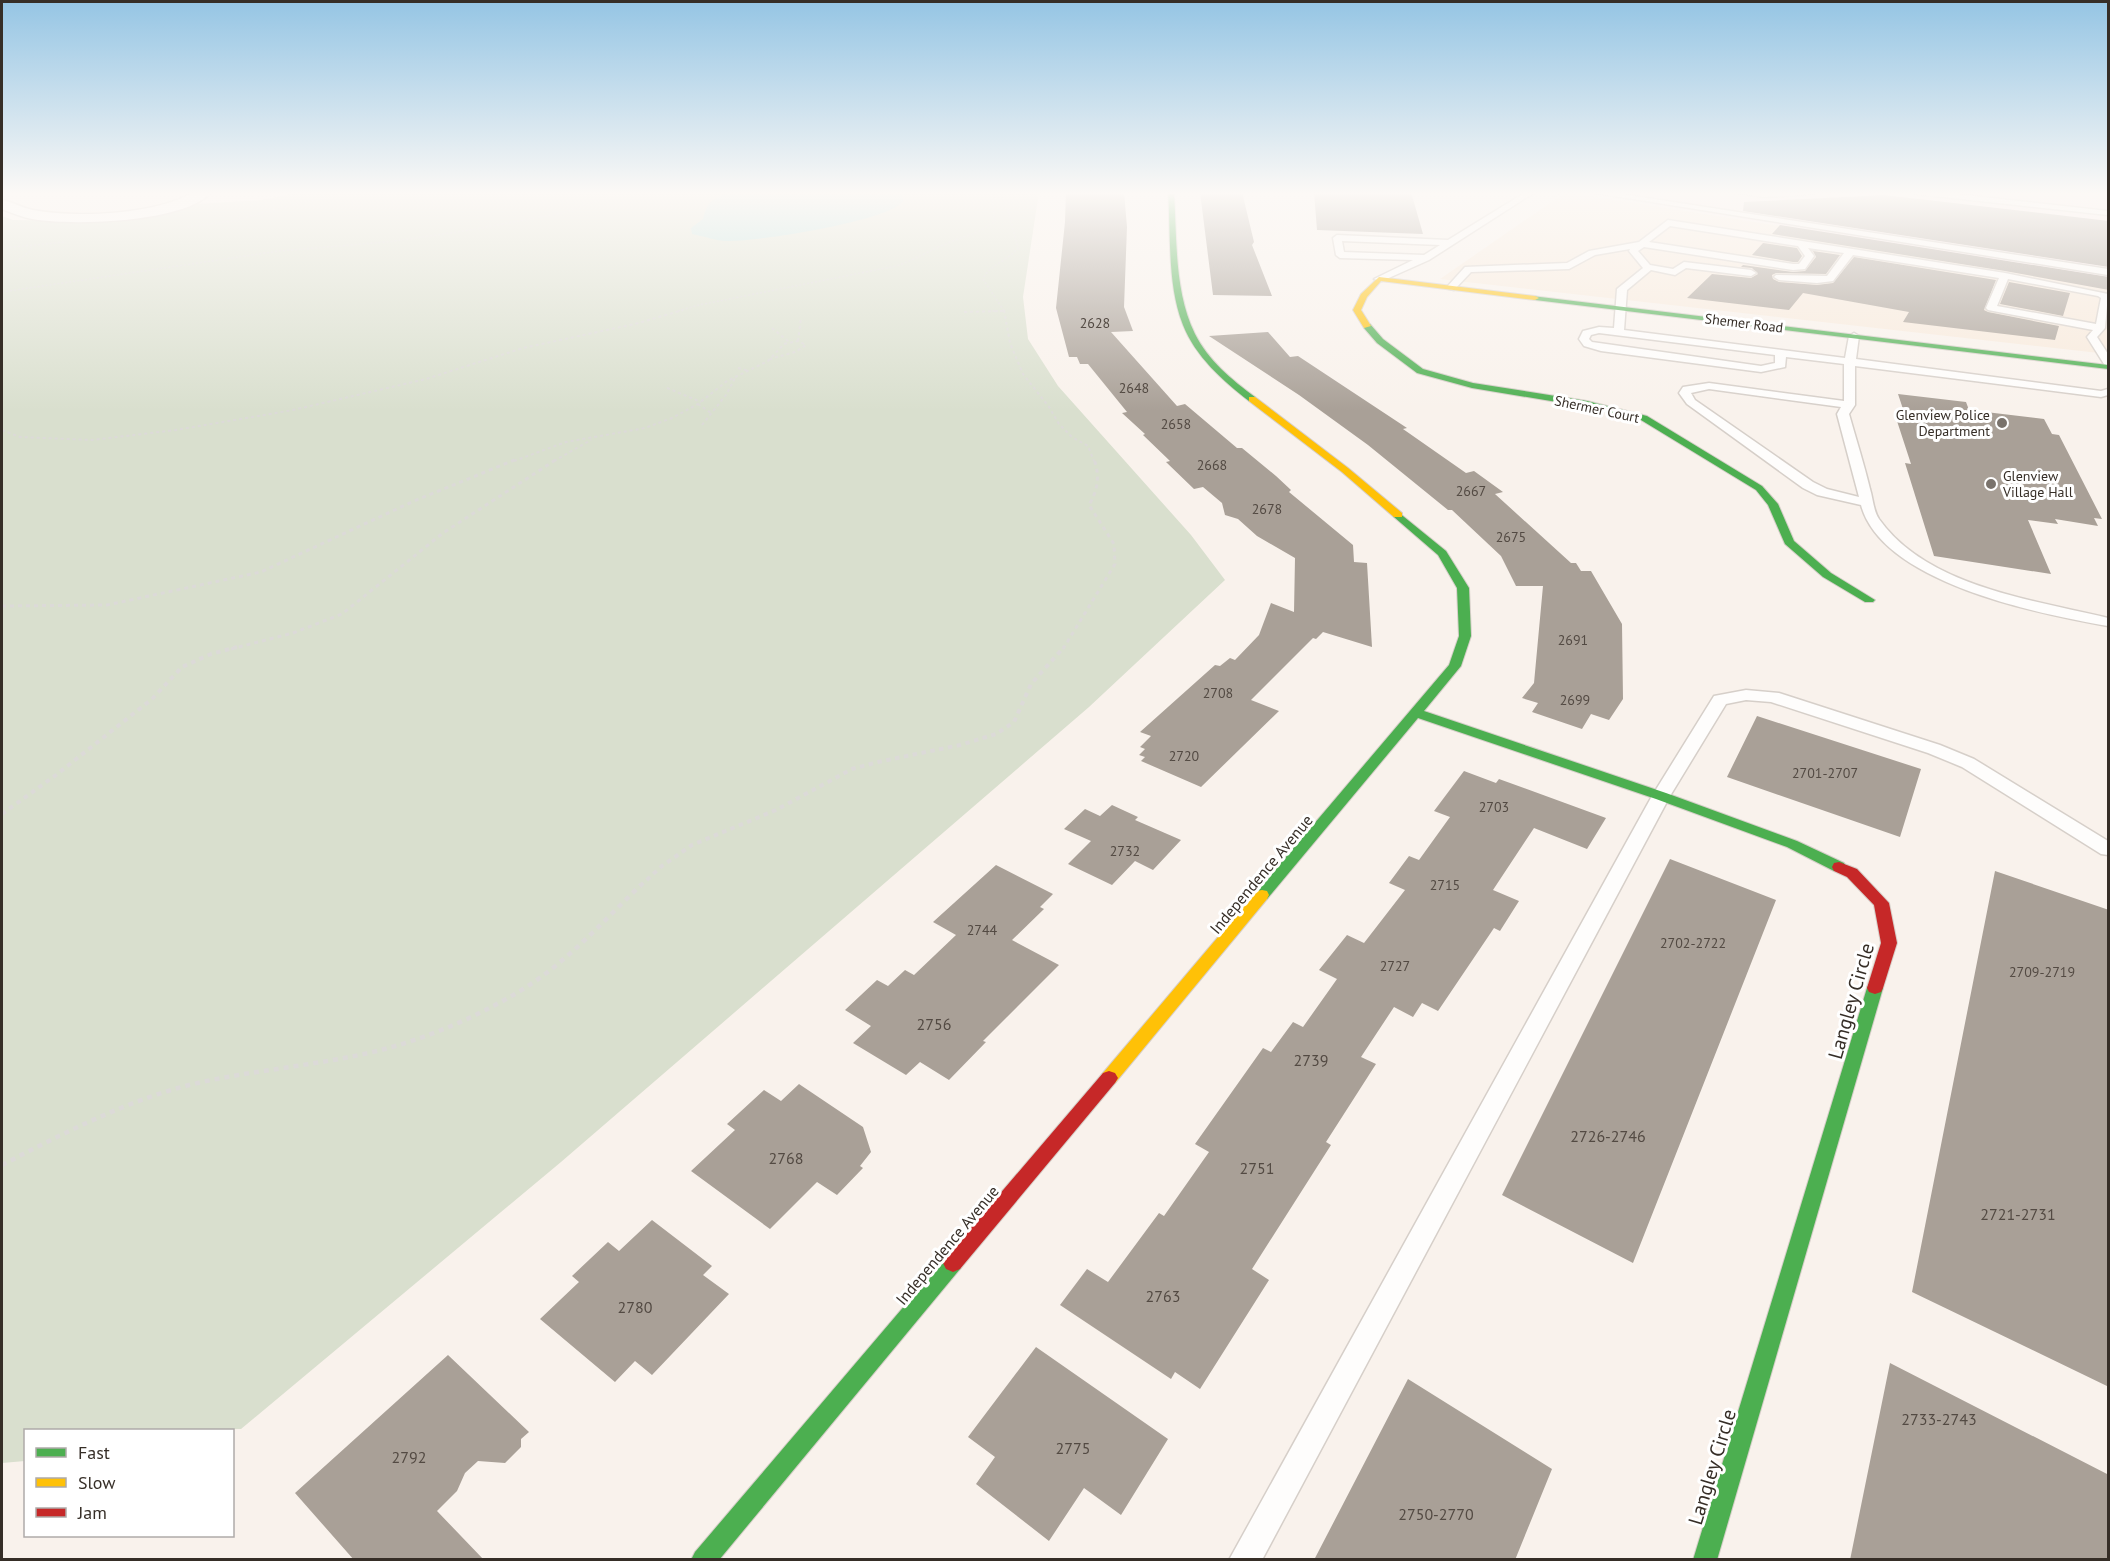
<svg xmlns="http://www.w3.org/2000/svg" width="2110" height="1561" font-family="'PT Sans',sans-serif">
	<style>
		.commercial { fill: #fbeaeb }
		.built { fill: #f8eadc }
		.green { fill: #d9dfce }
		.water { fill: #b8dfdd }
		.building { fill: #a9a097 }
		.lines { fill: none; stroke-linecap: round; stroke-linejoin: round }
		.lane-casing { stroke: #d6cfc9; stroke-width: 3 }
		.street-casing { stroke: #d6cfc9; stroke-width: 3 }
		.fast-casing { stroke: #d6cfc9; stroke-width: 2 }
		.slow-casing { stroke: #d6cfc9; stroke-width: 2 }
		.jam-casing { stroke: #d6cfc9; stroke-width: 2 }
		.path-far4 { stroke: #dcdad8; stroke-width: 1.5; stroke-dasharray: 2 2; stroke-linecap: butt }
		.path-far3 { stroke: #dcdad8; stroke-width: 2; stroke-dasharray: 3 3; stroke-linecap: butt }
		.path-far2 { stroke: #dcdad8; stroke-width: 3; stroke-dasharray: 4 4; stroke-linecap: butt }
		.path-far1 { stroke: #dcdad8; stroke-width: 4; stroke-dasharray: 4.5 4.5; stroke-linecap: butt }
		.path { stroke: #dcdad8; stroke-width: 4.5; stroke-dasharray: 5 5; stroke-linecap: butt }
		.lane { fill: #fefdfc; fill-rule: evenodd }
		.street { fill: #fefdfc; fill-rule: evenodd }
		.fast { fill: #4caf50; fill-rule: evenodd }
		.slow { fill: #ffc107; fill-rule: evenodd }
		.jam { fill: #c62828; fill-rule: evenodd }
		.poi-dot { fill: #7a736c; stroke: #fff; stroke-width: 2 }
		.labels { text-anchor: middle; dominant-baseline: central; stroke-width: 6; stroke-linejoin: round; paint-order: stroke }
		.number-label { font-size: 14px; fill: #534a43 }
		.far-street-label { font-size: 14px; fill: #362e27; stroke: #fff }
		.far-poi-label { font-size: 14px; fill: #362e27; stroke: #fff; text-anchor: end }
		.street-label { font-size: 16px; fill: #362e27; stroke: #fff }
		.near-number-label { font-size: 16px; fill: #534a43 }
		.near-street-label { font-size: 20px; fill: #362e27; stroke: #fff }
	</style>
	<rect width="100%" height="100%" fill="#f9f2ec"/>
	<path class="commercial" d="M1573,192H2108V278Z"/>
	<path class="built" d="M1566,192L2108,278V354L1440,279Z"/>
	<path class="green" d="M301,192H1039L1023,297L1028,339L1058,386L1191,535L1225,580L1089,707L561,1162L241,1429L26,1430L25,1461L2,1463V216L13,220L99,221L196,204L261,200Z"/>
	<path class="water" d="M730,192H898L903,197V201C891,221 755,242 728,241C715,241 704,236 692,234L691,228L703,219C708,200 712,200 730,192Z"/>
	<path class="building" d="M1066,192H1124L1127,227L1124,307L1133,331L1111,332L1177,406L1185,404L1237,448H1242L1276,476L1291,490L1289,492L1353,545L1354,562L1367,563L1372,647L1323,632L1316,639L1313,638L1251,700L1279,711L1201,787L1141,761L1145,757L1139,755L1145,749L1140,747L1151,736L1140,732L1215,665L1220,666L1230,658L1235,660L1259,635L1271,603L1294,612L1295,558L1257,536L1238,519L1225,515L1222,503L1203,487L1194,489L1166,462L1170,461L1143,435L1145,434L1122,413L1127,412L1088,364H1080L1077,357H1069L1056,308L1065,222Z
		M1200,192H1242L1254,242L1252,245L1272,296L1213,295Z
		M1314,192H1411L1423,234L1317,230Z
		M1884,195L2109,221V267L1743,211L1744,202Z
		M1780,225L2109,277V290L2005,271L1772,234Z
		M1763,243L1797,248L1802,256L1798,262H1793L1752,255Z
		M1813,251L1840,255L1826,274L1776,273L1772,275L1773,279L1779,282L1817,285L1833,283L1854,257L1996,280L1984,310L1988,312L2059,326L2055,340L1903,322L1909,312L1803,293L1789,310L1687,298L1712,274L1751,278L1758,274L1752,268L1741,267L1743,265L1793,272L1805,271L1816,257Z
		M2009,282L2070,293L2063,316L2000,304Z
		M1268,332L1290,357L1298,356L1407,428L1403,429L1466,473L1474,471L1503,492L1495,494L1571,563H1576L1581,571H1591L1622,624L1623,699L1609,720L1591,714L1582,729L1532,712L1538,703L1522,698L1534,683L1543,586H1516L1501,556L1452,510H1448L1368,445L1299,395L1209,336Z
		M1898,394L1966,402L1969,410L2044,419L2052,434L2059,435L2102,519L2094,518L2098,526L2055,519L2058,524L2028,520L2051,574L1934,556L1905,463L1911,464L1897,421H1902L1899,411L1904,412Z
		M1757,716L1921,769L1900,837L1727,777Z
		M1464,771L1496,783L1499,779L1606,818L1587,849L1534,828L1493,890L1519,901L1500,931L1494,928L1438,1011L1422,1003L1413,1017L1394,1007L1361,1057L1376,1064L1326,1142L1331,1145L1252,1269L1269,1280L1200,1389L1175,1372L1171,1379L1060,1305L1087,1269L1108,1282L1159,1213L1164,1216L1209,1152L1195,1144L1263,1048L1271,1052L1293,1022L1303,1027L1337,979L1319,970L1347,935L1364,943L1405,890L1389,883L1409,856L1419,860L1450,817L1434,811Z
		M1112,805L1138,817L1135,820L1181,840L1153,870L1135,861L1112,885L1068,864L1091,841L1064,829L1085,809L1100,816Z
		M1670,859L1776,900L1633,1263L1502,1195Z
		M996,865L1053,894L1040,907L1044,909L1012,940L1059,965L983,1041L986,1042L949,1080L920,1062L906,1075L853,1043L871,1026L845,1010L877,980L888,986L905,970L914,975L956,935L933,922Z
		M1995,871L2109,910V1387L1912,1292Z
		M799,1084L863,1127L871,1152L860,1166L863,1168L837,1195L817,1182L770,1229L691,1171L735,1130L727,1124L764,1090L781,1101Z
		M652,1220L712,1266L703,1275L729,1294L652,1375L635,1361L615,1382L540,1319L579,1282L572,1276L608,1242L619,1251Z
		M1036,1347L1168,1439L1121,1515L1084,1488L1049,1541L976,1484L995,1457L968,1437Z
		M448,1355L529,1432L521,1439V1447L505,1463L478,1461L465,1473L457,1491L437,1511L484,1560H354L295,1493Z
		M1890,1363L2109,1475V1560H1850Z
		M1408,1379L1552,1469L1515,1560H1314Z"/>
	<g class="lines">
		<defs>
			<path id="lane" d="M1526,192H1535L1429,260L1382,281L1374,279L1413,260L1340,258L1336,255L1333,238L1337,235L1448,240ZM1342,241L1440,245L1424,255L1344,252Z
				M1589,192H1608L2108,269V275Z
				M1730,192H1817L1813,194L1764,197Z
				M1912,192H1938L2108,211V215L1916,194Z
				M1668,220L2005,273L2108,294L2105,328L2097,337L2108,354V365L2104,364L2087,337L2093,330L1988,310L1986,308L1999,278L1853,255L1833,281L1817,283L1779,280L1774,277L1776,275L1827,276L1844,253L1808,248L1814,256L1805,269L1793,270L1644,247L1638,251L1650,265L1673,269L1684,262L1751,270L1756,273L1751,276L1686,268L1675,275L1651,270L1627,290L1624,330L1845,358L1849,336L1854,333L1859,336L1856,359L2101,391L2108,389V395L2101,397L1855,366V405L1849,414C1856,439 1864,464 1870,489C1873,498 1873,510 1879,519C1927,587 2034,600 2108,618V626C2040,614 1882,583 1861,505L1817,495L1803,488L1687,404L1679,393L1683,387L1709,383L1844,401V364L1786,357L1785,367L1761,372L1601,351L1584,346L1579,339L1583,331L1599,327L1614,328L1617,289L1643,268L1629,251L1630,249L1595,255L1569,269L1471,272L1454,290L1446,288L1465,267L1567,263L1589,251L1639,242ZM1670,226L1798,246L1805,256L1799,264H1793L1649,242ZM2008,279L2098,296L2101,298L2096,324L1997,306ZM1599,333L1775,355V363L1761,366L1592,342L1589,339L1591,335ZM1709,389L1841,407L1837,414L1859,497L1827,489L1813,482L1695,400L1691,393Z
				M1746,690L1779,693L1940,745L1974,759L2108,841V855L2101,854L1962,767L1928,753L1771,702L1746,700L1726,704L1670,796L1262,1560H1229L1652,796L1714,696Z"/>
			<path id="street" d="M194,192H211C186,223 70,226 32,219C22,217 12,213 2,209V200C13,202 22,208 33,210C77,218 155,215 194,192Z"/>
			<path id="fast" d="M1168,192H1174C1177,237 1174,292 1195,334C1208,360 1232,380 1255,397V401H1249C1223,381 1195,356 1183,325C1167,285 1171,235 1168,192Z
				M1532,296L2108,365V369L1535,300L1531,298Z
				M1364,324H1370L1383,339L1423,369L1473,383L1587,401L1647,416L1762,486L1778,504L1794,541L1831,573L1875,600L1873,602H1865L1823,577L1785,544L1768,505L1756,490L1641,420L1587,407L1472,388L1417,373L1377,343L1364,328Z
				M1398,512L1446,551L1469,588L1471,636L1461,666L1424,711L1666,793L1797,841L1844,863L1846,867L1844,871H1834L1787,847L1656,799L1418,718L1267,899H1257L1255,895L1257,891L1449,665L1459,636L1457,588L1438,555L1394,517L1393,515Z
				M1875,982L1881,984L1883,988L1717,1560H1693L1867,988L1869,984Z
				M953,1254L960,1257L963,1263L960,1269L719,1560H691L695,1552L946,1257Z"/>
			<path id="slow" d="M1379,277L1535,296L1539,298L1535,300L1381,281L1367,297L1361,310L1371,326L1364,328L1353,310L1361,294Z
				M1249,397H1255L1348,468L1402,513V517H1394L1342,472L1249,401Z
				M1262,890L1267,891L1269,895L1267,899L1115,1083L1109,1085L1103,1083L1100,1078L1103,1073L1257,891Z"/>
			<path id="jam" d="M1839,862L1857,869L1889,903L1897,943L1883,988L1881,992L1875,994L1869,992L1867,988L1881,943L1874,905L1847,877L1834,871L1832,867L1834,863Z
				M1109,1071L1115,1073L1118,1078L1115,1083L960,1269L953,1272L946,1269L943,1263L946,1257L1103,1073Z"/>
		</defs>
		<use href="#lane" class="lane-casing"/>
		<use href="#street" class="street-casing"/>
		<use href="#fast" class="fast-casing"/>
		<use href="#slow" class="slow-casing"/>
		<use href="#jam" class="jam-casing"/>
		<path class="path-far4" d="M1550,199L1561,192
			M187,227L232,221L307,201L364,192
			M2,248L66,242
			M16,262L31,250V246
			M2,292L279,251L387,242L464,231L562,213L623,192
			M678,311L699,305L896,266C915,260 930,250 948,243C966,235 979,234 995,221L992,199L1002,197L1010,203L1008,210L1018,248C1008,261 990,264 983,279L1004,311
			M992,311H1004"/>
		<path class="path-far3" d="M1004,310L1010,343L1023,374L1049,407L1059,424L1072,437L1088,446L1094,461
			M964,312L1004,311
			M772,328L789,342
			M798,341L801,318
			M738,368L749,371
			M667,388L701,402
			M698,404L711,413
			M702,425L726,395L735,378
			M2,430L20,437L92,440L176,430L293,410L426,379L523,348L635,324L683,310
			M514,461L566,442L645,428L672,418L698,404L727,381L768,361L784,344L798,341L806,345L795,352L770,359
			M554,461L591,440"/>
		<path class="path-far2" d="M2,606L107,605L261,572L414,501L517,459
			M231,649L293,633L342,614L443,533L557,459
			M1063,649L1115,564L1114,544L1089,505C1098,490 1100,476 1094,459"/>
		<path class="path-far1" d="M2,814L56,775L152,699L182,667L211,654L237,647
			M640,886L662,866L692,845L776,810L852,769L878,762L960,745L996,734L1014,722L1031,684L1064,647"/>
		<path class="path" d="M2,1165C62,1134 124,1102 189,1085C251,1070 315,1066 377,1051C425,1039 472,1019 515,994C565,965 600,924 641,885"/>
		<use href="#lane" class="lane"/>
		<use href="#street" class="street"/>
		<use href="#fast" class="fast"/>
		<use href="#slow" class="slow"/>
		<use href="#jam" class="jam"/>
	</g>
	<linearGradient id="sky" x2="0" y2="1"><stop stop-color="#95c5e4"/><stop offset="0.47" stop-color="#fcf9f6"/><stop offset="1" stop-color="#fcf9f6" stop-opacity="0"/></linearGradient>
	<rect width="2110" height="411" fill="url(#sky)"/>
	<g class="poi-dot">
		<circle cx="2002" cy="423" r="6"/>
		<circle cx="1991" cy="484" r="6"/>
	</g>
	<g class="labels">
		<g class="number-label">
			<text x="1095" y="323">2628</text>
			<text x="1134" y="388">2648</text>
			<text x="1176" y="424">2658</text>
			<text x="1212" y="465">2668</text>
			<text x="1471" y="491">2667</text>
			<text x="1267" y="509">2678</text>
			<text x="1511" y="537">2675</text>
			<text x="1573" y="640">2691</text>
			<text x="1218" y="693">2708</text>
			<text x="1575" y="700">2699</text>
			<text x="1184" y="756">2720</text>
			<text x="1825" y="773">2701-2707</text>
			<text x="1494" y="807">2703</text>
			<text x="1125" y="851">2732</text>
			<text x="1445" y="885">2715</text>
			<text x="982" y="930">2744</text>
			<text x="1693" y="943">2702-2722</text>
			<text x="1395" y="966">2727</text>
			<text x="2042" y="972">2709-2719</text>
		</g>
		<g class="far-street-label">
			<text transform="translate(1744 323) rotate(7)">Shemer Road</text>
			<text transform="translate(1597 409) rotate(12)">Shermer Court</text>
		</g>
		<g class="far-poi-label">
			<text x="1990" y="415">Glenview Police<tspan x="1990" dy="16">Department</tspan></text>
			<text x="2003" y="476" text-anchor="start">Glenview<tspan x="2003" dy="16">Village Hall</tspan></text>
		</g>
		<g class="street-label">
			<text transform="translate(1261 874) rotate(-50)">Independence Avenue</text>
			<text transform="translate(947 1245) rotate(-50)">Independence Avenue</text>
		</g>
		<g class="near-number-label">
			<text x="934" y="1024">2756</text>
			<text x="1311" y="1060">2739</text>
			<text x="1608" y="1136">2726-2746</text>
			<text x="786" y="1158">2768</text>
			<text x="1257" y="1168">2751</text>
			<text x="2018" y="1214">2721-2731</text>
			<text x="1163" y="1296">2763</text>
			<text x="635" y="1307">2780</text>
			<text x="1939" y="1419">2733-2743</text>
			<text x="1073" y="1448">2775</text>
			<text x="409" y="1457">2792</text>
			<text x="1436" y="1514">2750-2770</text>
		</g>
		<g class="near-street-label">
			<text transform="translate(1851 1001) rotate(-74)">Langley Circle</text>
			<text transform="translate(1712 1467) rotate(-73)">Langley Circle</text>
		</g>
	</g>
	<rect width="2110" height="1561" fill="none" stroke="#362e27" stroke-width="6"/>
	<rect x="24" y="1429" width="210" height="108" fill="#ffffff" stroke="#afaba9" stroke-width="1.5"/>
	<rect x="36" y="1448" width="30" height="9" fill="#4caf50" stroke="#afaba9" stroke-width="1.5"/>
	<text x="78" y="1459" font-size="18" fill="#362e27">Fast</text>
	<rect x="36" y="1478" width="30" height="9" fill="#ffc107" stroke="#afaba9" stroke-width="1.5"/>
	<text x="78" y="1489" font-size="18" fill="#362e27">Slow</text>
	<rect x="36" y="1508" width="30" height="9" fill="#c62828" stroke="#afaba9" stroke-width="1.5"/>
	<text x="78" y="1519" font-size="18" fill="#362e27">Jam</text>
</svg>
